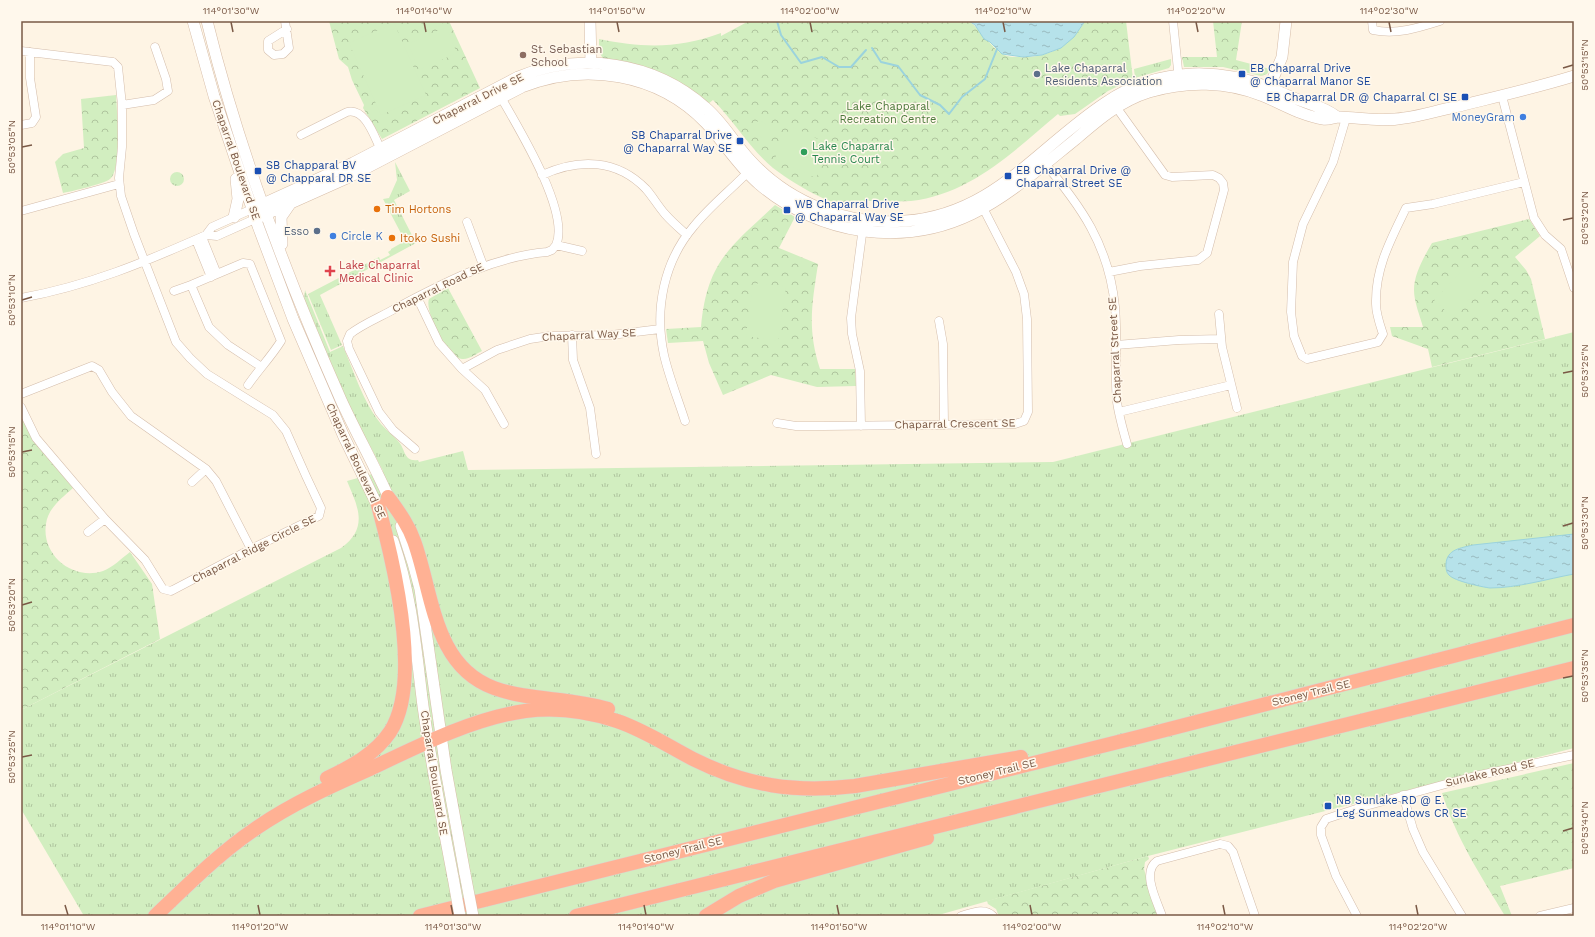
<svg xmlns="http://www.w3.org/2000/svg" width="1595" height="937" font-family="'Work Sans',sans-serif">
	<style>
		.grass { fill: url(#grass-tufts) }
		.park { fill: url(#park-crowns) }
		.garden { fill: #d2eec0 }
		.water { fill: url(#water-ripples); stroke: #9bd3dd }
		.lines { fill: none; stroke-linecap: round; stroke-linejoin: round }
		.stream { stroke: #9bd3dd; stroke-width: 2 }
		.street-casing { stroke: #d4bdab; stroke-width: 9 }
		.secondary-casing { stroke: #d7bda8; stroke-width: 12 }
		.highway-casing { stroke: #dcd4cf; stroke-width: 15 }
		.street { stroke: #fff; stroke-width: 8 }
		.secondary { stroke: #fff; stroke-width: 11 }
		.highway { stroke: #ffb194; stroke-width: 14 }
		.secondary-bridge-casing { stroke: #d7bda8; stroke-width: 12; stroke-linecap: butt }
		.secondary-bridge { stroke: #fff; stroke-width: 11 }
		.ticks { fill: none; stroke: #7a5946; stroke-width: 1.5 }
		.education-dot { fill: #8d6e63; stroke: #fff8ec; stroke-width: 1.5 }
		.service-dot { fill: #5c6f8a; stroke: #fff8ec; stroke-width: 1.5 }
		.transit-dot { fill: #1a4fb4; stroke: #fff8ec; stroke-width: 1.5 }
		.shop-dot { fill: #3f7fe0; stroke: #fff8ec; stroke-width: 1.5 }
		.leisure-dot { fill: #2e9e5b; stroke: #fff8ec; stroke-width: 1.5 }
		.food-dot { fill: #e8710a; stroke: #fff8ec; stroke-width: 1.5 }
		.health-dot { fill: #e0444e; stroke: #fff8ec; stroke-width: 1.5 }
		.labels { text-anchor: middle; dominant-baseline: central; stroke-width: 3; stroke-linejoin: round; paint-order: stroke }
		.education-label { font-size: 11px; fill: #785e54; stroke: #fff8ec; text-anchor: start }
		.service-label { font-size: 11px; fill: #4e5e75; stroke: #fff8ec; text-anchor: start }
		.transit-label { font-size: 11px; fill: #164399; stroke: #fff8ec; text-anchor: start }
		.street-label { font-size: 11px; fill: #7a5946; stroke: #fff8ec }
		.park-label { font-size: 11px; fill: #4d7a3b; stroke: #fff8ec }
		.shop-label { font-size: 11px; fill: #366cbe; stroke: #fff8ec; text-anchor: end }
		.leisure-label { font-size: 11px; fill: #27864d; stroke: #fff8ec; text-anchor: start }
		.food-label { font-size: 11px; fill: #c56008; stroke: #fff8ec; text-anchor: start }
		.health-label { font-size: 11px; fill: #be3a42; stroke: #fff8ec; text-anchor: start }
		.neatline { fill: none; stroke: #7a5946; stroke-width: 1.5 }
		.ticks-label { font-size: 10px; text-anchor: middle; fill: #7a5946 }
	</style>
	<defs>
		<pattern id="grass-tufts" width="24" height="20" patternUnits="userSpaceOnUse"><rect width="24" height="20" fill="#d2eec0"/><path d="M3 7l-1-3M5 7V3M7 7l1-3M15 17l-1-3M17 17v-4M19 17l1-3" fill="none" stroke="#afc49e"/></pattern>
		<pattern id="park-crowns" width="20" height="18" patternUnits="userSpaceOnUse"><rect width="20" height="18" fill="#d2eec0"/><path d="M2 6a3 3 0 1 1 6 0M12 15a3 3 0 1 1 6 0" fill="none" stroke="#afc49e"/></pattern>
		<pattern id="water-ripples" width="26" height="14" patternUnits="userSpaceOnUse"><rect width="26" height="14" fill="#b6e2ea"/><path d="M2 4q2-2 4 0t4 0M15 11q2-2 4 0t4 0" fill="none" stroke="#99babf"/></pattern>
	</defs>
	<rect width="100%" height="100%" fill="#fef4e4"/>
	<path class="grass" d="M1171,59V65L1169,68L1135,78L1134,69Z
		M395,162L410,191L394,200L416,243L320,295L342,345L331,350L308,294L379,257L380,260L390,255L388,252L391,250V249L405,241L383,199L389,198L397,180Z
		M170 179a7 7 0 1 1 14 0a7 7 0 1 1-14 0Z
		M305,290L330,352L343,346C354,372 363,402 381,424C386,430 393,435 398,441C406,449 403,462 418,460L419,462L463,451L468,470L1053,462L1574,332V748L1148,856L935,916H84L21,809V710L341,548C369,528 358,507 347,481L383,471L349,406L304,299Z"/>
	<path class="park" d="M329,21H449L480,88L382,139L363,108L364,105L352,80L348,67L339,59Z
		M749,21H969C982,31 990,47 1004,55C1008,57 1015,57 1019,57C1048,59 1071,45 1085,21H1126L1133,79L1108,91L1075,114L1060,116L1058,114C1014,151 971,194 911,201C897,202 883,201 869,201C861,201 856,207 848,206C827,204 790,181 773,168C750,149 734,121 713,100L708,104L604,60L599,52V39C643,48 678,49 721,33V36Z
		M1213,21H1242L1236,60L1270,69L1267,74L1261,76L1223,67H1184L1182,57H1217Z
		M116,95C117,111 122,170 110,179C104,184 73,191 63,193L55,162L63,154L84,148L81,99Z
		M775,205L795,217L779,248L818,264C812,304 807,329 820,369H855L856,386L817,387L771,375L723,395L709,363L703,341L668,343L666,329L701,327C707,261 730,248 775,205Z
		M1529,219L1540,236L1515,257L1526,270L1531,279L1545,339L1432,367L1428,349L1392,336L1390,327H1423C1420,316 1414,302 1414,290C1414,274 1424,257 1432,243Z
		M448,288L482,351C477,353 469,360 462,359C448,358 424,311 429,299Z
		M21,416L39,446L73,488C62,498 48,508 46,524C41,555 73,581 103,571C112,568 122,558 130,552L152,584L160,639L21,710Z
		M1574,763V868L1500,886L1512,916H1505C1481,876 1456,838 1442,793Z
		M1148,856L1149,859L1145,862L1144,869L1157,916H999L996,909L988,904L987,901Z"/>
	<path class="garden" d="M422,21H443L444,23L426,31Z
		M394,23L426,95L381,115L349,43Z
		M446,27L457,53L419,70L408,44Z
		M760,119L772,133L763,140L752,127Z
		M791,126L832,146L816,178L775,158Z
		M1467,266L1485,283L1452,317L1434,300Z
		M753,283L786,287L778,341L746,336Z
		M1487,301L1498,310L1488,323L1477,314Z"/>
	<path class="water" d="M969,21H1085L1074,37L1061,48L1042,55L1023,57L1002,54L990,42L984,39L975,25Z
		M1574,534V574C1547,579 1517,588 1490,588C1482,587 1454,581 1449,575C1446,572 1446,568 1446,564C1447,549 1461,548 1473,545Z"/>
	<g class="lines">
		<path class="stream" d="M777,21L781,35L801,63L822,57L839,67H851L866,50
			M872,48L881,62L898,66L920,95L940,105L949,114L962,97L985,79L997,49"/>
		<defs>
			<path id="street" d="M285,21L289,48L283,54L274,55L268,50V41L287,29
				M1173,21L1179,80
				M1372,21L1373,30C1396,35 1418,28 1440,21
				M21,51L113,62L118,67L122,105V147L119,178L121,196L134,234L176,342L190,358L207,374L273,415L286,431L306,476L321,508L319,516L251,549L171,591L163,589L145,560L105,519L36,438L21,407
				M499,94C516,124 571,212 556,245
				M1502,96L1534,218L1545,235L1561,249L1574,288
				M122,105L154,100L168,91L166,79L155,47
				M1346,118L1333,162L1303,224L1293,262L1291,312L1294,336L1302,356L1307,359L1378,342L1383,334C1380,325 1376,314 1376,304C1375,268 1391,239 1406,208L1433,204L1524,182
				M21,125L32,123L36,117L30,78V52
				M301,135L347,112C366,107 375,139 382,152
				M1042,160C1081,206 1109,245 1115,307C1118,339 1114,371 1117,402C1119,416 1123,430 1127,444
				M542,175C579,158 617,159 646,189C653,197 658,206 665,214C671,221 679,228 687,235
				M21,211L119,184
				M467,222L483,265
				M206,235L212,227L252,209
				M202,237L217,274
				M196,240L211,277
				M1109,272L1140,266L1198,260L1207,253L1224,190L1223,183L1219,178L1213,175L1172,177L1165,175L1114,104
				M174,291L191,285
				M417,297L439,343L462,369L497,350L530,339L550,336L611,335L660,329
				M21,298C88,286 145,262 206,235L217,236L255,219
				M1219,314L1222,347L1237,408
				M939,321L943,344L944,425
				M572,335L573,360L590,408L596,454
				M1116,345L1179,340L1221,339
				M462,369L485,390L504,424
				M248,385C259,369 271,357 281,341L250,264L243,263L191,285L209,327L228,345L260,366
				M21,394L92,366L99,370L112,392L131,416L206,469L216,481L251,549
				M1119,412L1231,385
				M685,421C678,399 669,377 664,355C654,309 664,261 694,226C711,205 732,189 750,170
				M777,423L796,426H823L1015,424L1024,421L1028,412L1027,319L1024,294L1016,272L981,204
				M861,426L860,371L852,334L851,318L863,227
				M415,449L393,430L379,412L349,349L347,341L350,334C364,323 383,316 398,307C446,282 492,257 547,252L552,250L556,245L582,251
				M192,482L206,469
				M88,532L105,519
				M1403,795L1413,829L1423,852L1462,916
				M961,916C972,913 984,907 993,916
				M1162,916C1157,901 1141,872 1157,861L1220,844L1228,846L1233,852L1255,916
				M1357,916L1336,876L1321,835V827L1326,819L1362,807L1475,776L1574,755
				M1540,916L1574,908"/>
			<path id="secondary" d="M193,21L214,96L258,226L293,319L344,437L381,513
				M207,21C239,151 287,278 341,400C357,435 376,468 391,503
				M590,21L591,63
				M1267,93L1282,57L1286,21
				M252,209L353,163L518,77C581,51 654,62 705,107C723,122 734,143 750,160C789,203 848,226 905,221C993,215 1037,148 1105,103C1159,66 1224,66 1282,93C1300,102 1322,105 1337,117
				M234,217L238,199L236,179
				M255,219L347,178L522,87C585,62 658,73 706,123C724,142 738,166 759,184C788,209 826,226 864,231C958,243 1009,193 1076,139C1098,120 1120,101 1149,92C1186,81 1227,81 1263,96C1283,104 1302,116 1323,119C1329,120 1334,117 1340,117C1362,118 1383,122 1404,118C1421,116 1439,110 1455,107C1495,97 1535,88 1574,76
				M282,244L281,217L290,204
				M401,526L413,563L420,589L446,770L465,874
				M393,541C412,595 416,651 423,706C431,763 442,820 453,877"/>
			<path id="highway" d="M388,497C398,511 408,524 414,541C433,593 433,666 494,688C529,701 570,697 608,709
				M327,778C351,767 375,754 390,732C423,681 393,560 378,505
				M155,916C187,886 218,854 255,829C291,804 331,786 372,768C418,746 474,718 525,711C556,707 587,711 617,721C644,730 668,746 693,759C747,786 795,793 855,786L1021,757
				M420,916L1142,736L1574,625
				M576,916L1574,668
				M706,916L739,896L774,881L927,838"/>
		</defs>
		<use href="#street" class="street-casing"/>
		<use href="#secondary" class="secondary-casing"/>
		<use href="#highway" class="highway-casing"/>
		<use href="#street" class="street"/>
		<use href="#secondary" class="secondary"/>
		<use href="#highway" class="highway"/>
		<defs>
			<path id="secondary-bridge" d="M465,874L473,916
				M453,877L460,916"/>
		</defs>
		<use href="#secondary-bridge" class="secondary-bridge-casing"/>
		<use href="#secondary-bridge" class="secondary-bridge"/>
	</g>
	<path class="ticks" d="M231,22L233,32M424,22L426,32M617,22L619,32M810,22L812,32M1003,22L1005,32M1196,22L1198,32M1389,22L1391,32M1563,68L1573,65M22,147L32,145M1563,220L1573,218M22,300L32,297M1563,373L1573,371M22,452L32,450M1563,526L1573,523M22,605L32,602M1563,678L1573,676M22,757L32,755M1563,831L1573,828M65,905L68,915M258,905L260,915M451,905L453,915M644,905L646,915M837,905L839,915M1030,905L1032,915M1223,905L1225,915M1416,905L1418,915"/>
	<circle class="education-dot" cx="523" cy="55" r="4"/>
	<g class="service-dot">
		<circle cx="1037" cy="74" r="4"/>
		<circle cx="317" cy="231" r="4"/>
	</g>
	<g class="transit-dot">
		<rect x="1238" y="70" width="8" height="8" rx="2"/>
		<rect x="1461" y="93" width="8" height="8" rx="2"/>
		<rect x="736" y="137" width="8" height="8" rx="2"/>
		<rect x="254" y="167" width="8" height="8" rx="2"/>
		<rect x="1004" y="172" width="8" height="8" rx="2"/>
		<rect x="783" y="206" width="8" height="8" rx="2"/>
		<rect x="1324" y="802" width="8" height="8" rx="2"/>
	</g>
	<g class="shop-dot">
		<circle cx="1523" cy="117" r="4"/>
		<circle cx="333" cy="236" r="4"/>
	</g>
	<circle class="leisure-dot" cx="804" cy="152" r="4"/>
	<g class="food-dot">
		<circle cx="377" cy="209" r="4"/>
		<circle cx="392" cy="238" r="4"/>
	</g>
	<path class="health-dot" d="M328 265h4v4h4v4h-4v4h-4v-4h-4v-4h4z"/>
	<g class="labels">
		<g class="education-label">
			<text x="531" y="49">St. Sebastian<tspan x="531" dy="13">School</tspan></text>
		</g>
		<g class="service-label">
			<text x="1045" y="68">Lake Chaparral<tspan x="1045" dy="13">Residents Association</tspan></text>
			<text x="309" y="231" text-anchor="end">Esso</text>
		</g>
		<g class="transit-label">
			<text x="1250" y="68">EB Chaparral Drive<tspan x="1250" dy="13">@ Chaparral Manor SE</tspan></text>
			<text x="1457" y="97" text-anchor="end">EB Chaparral DR @ Chaparral CI SE</text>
			<text x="732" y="135" text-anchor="end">SB Chaparral Drive<tspan x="732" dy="13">@ Chaparral Way SE</tspan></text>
			<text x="266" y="165">SB Chapparal BV<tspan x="266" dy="13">@ Chapparal DR SE</tspan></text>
			<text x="1016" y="170">EB Chaparral Drive @<tspan x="1016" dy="13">Chaparral Street SE</tspan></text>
			<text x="795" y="204">WB Chaparral Drive<tspan x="795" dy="13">@ Chaparral Way SE</tspan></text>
			<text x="1336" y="800">NB Sunlake RD @ E.<tspan x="1336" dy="13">Leg Sunmeadows CR SE</tspan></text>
		</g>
		<g class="street-label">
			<text transform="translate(478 99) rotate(-27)">Chaparral Drive SE</text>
			<text transform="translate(236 160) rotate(71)">Chaparral Boulevard SE</text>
			<text transform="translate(438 288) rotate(-26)">Chaparral Road SE</text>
			<text transform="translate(589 335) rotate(-3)">Chaparral Way SE</text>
			<text transform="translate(1115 350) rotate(-93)">Chaparral Street SE</text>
			<text transform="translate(955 424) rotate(-1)">Chaparral Crescent SE</text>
			<text transform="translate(356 461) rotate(65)">Chaparral Boulevard SE</text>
			<text transform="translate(254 549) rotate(-27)">Chaparral Ridge Circle SE</text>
			<text transform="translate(1311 693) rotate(-14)">Stoney Trail SE</text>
			<text transform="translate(997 772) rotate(-14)">Stoney Trail SE</text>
			<text transform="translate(434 773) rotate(81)">Chaparral Boulevard SE</text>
			<text transform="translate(1490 773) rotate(-13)">Sunlake Road SE</text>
			<text transform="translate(683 850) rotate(-14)">Stoney Trail SE</text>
		</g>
		<g class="park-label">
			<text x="888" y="106">Lake Chapparal<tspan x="888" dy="13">Recreation Centre</tspan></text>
		</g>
		<g class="shop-label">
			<text x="1515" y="117">MoneyGram</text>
			<text x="341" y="236" text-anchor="start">Circle K</text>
		</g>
		<g class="leisure-label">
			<text x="812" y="146">Lake Chaparral<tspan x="812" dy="13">Tennis Court</tspan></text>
		</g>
		<g class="food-label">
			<text x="385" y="209">Tim Hortons</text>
			<text x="400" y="238">Itoko Sushi</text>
		</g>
		<g class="health-label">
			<text x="339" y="265">Lake Chaparral<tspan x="339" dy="13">Medical Clinic</tspan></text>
		</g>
	</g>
	<rect width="1595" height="937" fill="none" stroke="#fff8ec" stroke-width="44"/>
	<rect x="22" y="22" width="1551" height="893" class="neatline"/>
	<g class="ticks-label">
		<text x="231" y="14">114°01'30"W</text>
		<text x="424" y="14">114°01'40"W</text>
		<text x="617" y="14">114°01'50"W</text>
		<text x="810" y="14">114°02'00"W</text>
		<text x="1003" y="14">114°02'10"W</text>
		<text x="1196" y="14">114°02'20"W</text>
		<text x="1389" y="14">114°02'30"W</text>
		<text transform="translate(1584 65) rotate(-90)" y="4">50°53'15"N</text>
		<text transform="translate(11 147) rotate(-90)" y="4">50°53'05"N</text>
		<text transform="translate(1584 218) rotate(-90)" y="4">50°53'20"N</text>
		<text transform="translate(11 300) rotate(-90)" y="4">50°53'10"N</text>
		<text transform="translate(1584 371) rotate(-90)" y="4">50°53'25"N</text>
		<text transform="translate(11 452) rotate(-90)" y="4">50°53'15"N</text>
		<text transform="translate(1584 523) rotate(-90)" y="4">50°53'30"N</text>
		<text transform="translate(11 605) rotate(-90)" y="4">50°53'20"N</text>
		<text transform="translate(1584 676) rotate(-90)" y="4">50°53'35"N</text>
		<text transform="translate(11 757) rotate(-90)" y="4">50°53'25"N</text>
		<text transform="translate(1584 828) rotate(-90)" y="4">50°53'40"N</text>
		<text x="68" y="930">114°01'10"W</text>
		<text x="260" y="930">114°01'20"W</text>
		<text x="453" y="930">114°01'30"W</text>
		<text x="646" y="930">114°01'40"W</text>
		<text x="839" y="930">114°01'50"W</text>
		<text x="1032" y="930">114°02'00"W</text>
		<text x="1225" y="930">114°02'10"W</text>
		<text x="1418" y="930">114°02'20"W</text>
	</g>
</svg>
